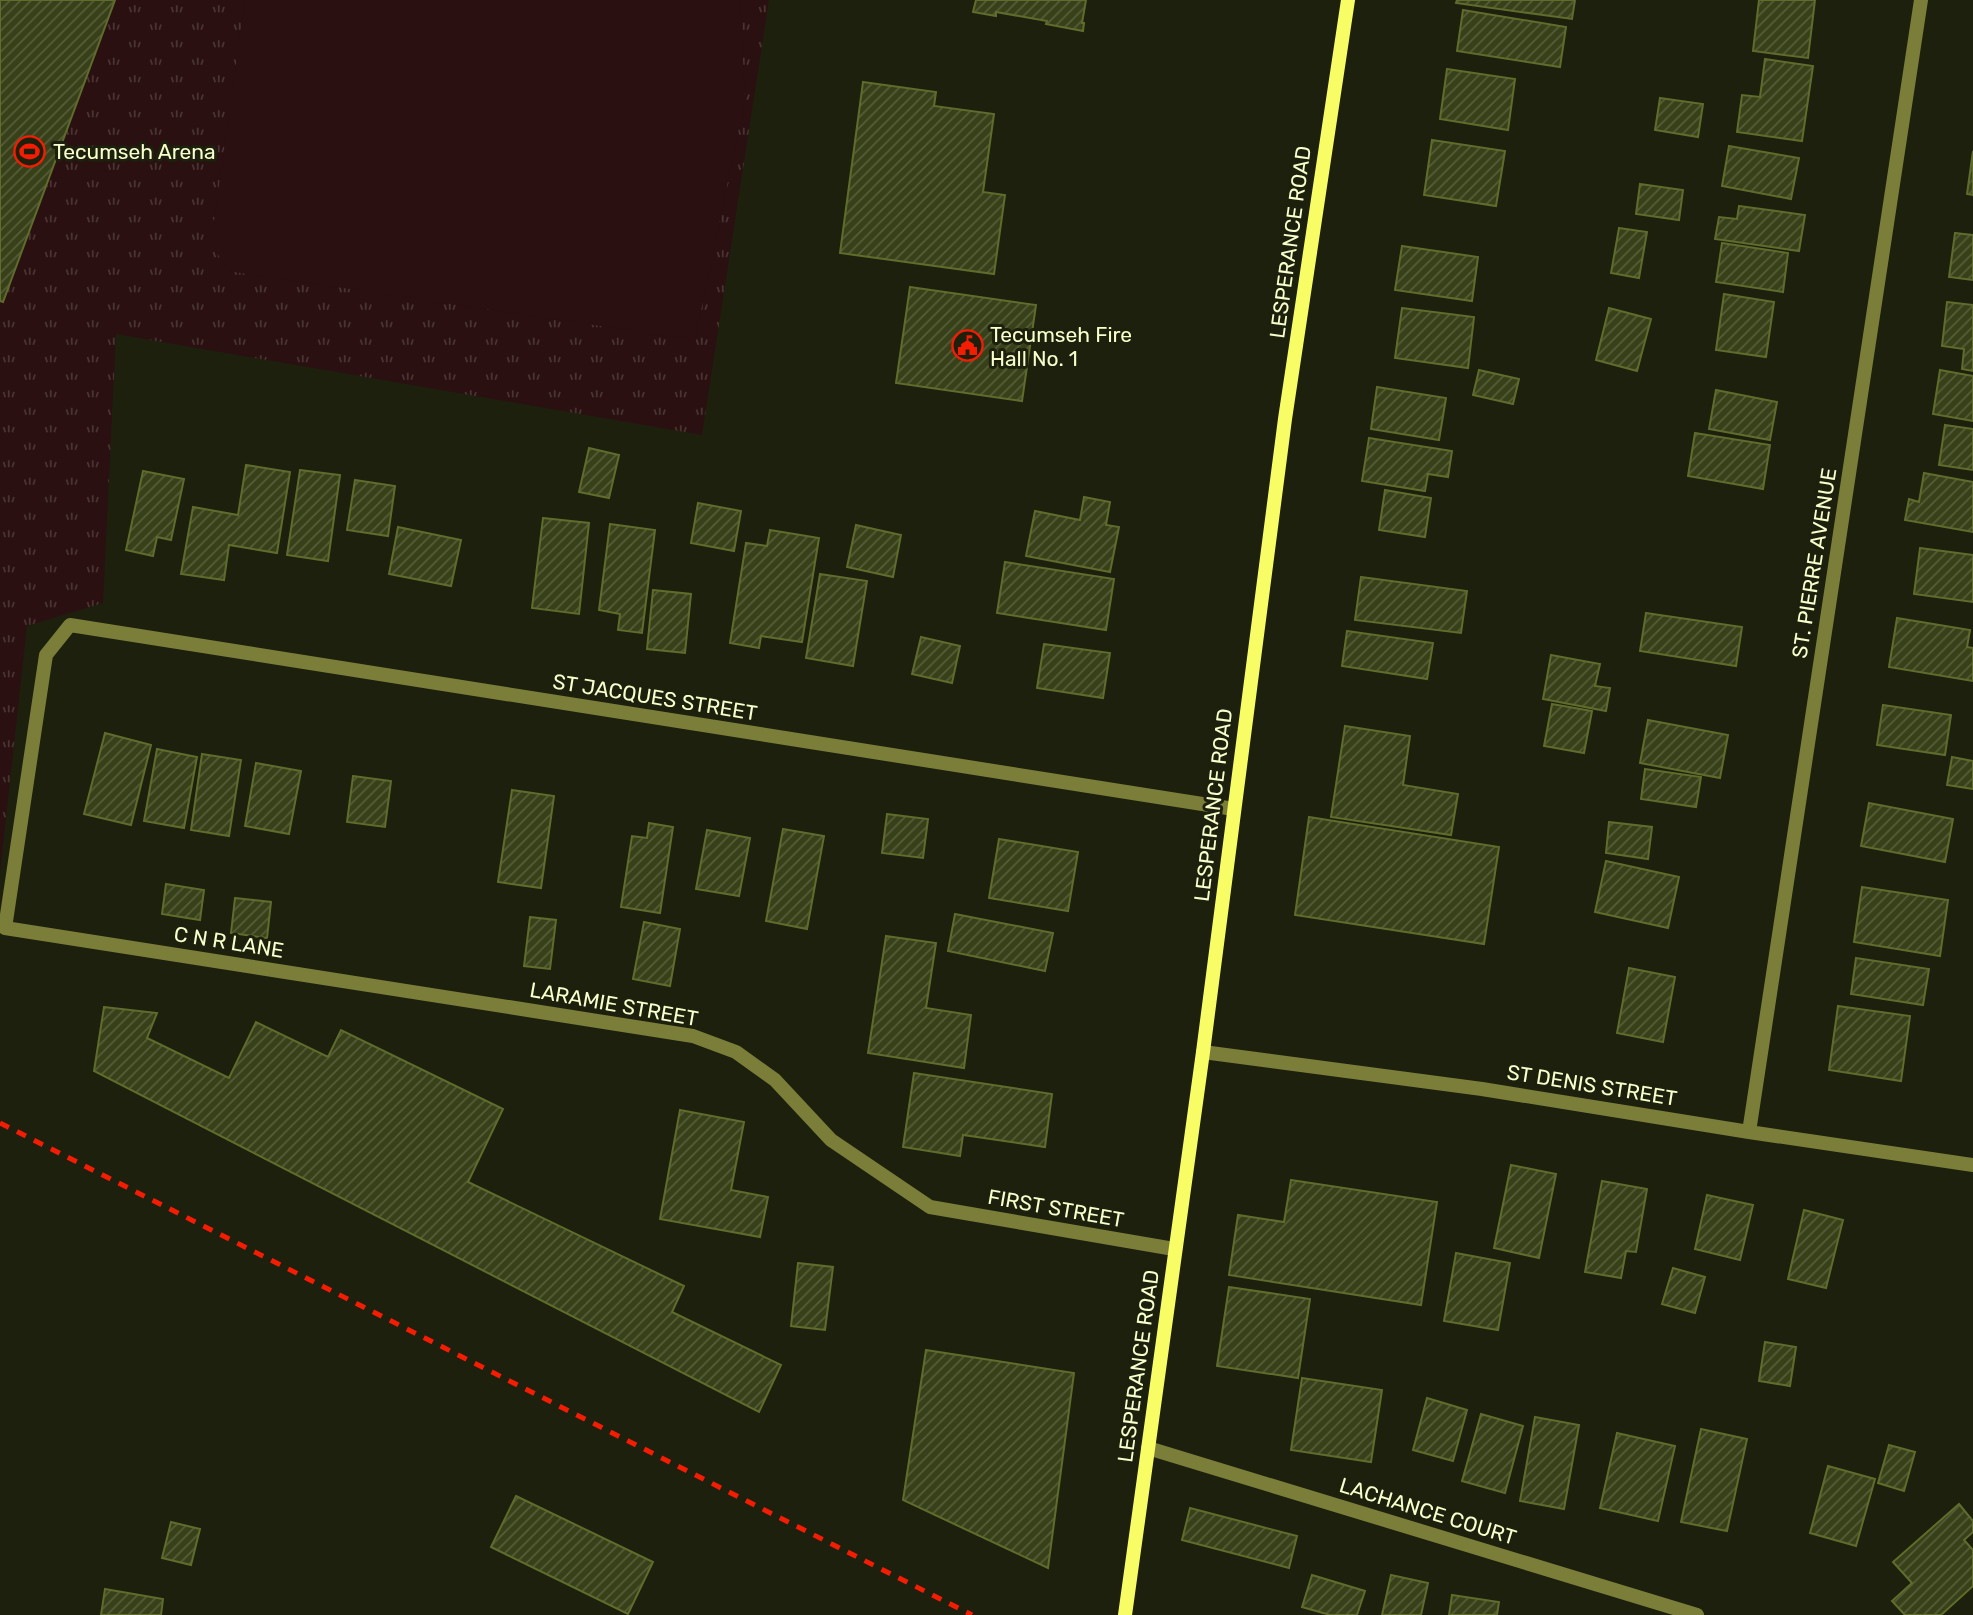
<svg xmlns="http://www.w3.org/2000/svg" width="1973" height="1615" font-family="Rubik,sans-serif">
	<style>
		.grass { fill: url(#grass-tufts) }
		.pitch { fill: #2a1011 }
		.building { fill: url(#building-hatch); stroke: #5f6c2c; stroke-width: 2 }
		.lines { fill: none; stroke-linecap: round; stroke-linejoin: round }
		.street { stroke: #7b7e38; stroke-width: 14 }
		.secondary { stroke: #f9fd65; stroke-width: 14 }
		.rail { stroke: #f41c03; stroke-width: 5; stroke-dasharray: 10 9; stroke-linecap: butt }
		.labels { text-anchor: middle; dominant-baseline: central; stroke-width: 6; stroke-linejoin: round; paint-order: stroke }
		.poi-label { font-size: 21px; fill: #f8fecc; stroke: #1c200d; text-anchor: start }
		.street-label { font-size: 21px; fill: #f8fecc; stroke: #1c200d }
	</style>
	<defs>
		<pattern id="grass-tufts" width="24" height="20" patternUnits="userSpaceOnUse" patternTransform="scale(1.75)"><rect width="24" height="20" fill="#2a1011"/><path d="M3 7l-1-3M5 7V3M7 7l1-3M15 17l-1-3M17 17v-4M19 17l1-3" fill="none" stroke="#4a3432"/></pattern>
		<pattern id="building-hatch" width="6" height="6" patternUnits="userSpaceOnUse" patternTransform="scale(1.75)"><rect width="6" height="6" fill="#384019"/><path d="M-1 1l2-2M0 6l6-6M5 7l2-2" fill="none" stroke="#565d39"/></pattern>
	</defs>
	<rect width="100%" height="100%" fill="#1c200d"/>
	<path class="grass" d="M0,0H769L702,435L116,334L103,603L27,626L0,873Z"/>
	<path class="pitch" d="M245,0H740L745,99L695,340L228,271L211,243Z"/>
	<path class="building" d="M0,0H115L3,302L0,301Z
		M976,0H1086L1082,23H1084L1083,31L1046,24L1047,21L996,12V16L973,12Z
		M1457,0H1575L1572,19L1456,3Z
		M1759,0H1815L1808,58L1753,51Z
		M1463,10L1566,27L1560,67L1457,51Z
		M1765,59L1813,66L1802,141L1737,132L1742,95L1760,97Z
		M1447,69L1515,79L1508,130L1440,119Z
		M863,82L936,92L934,106L994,114L983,192L1005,195L994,274L840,253Z
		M1660,98L1703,104L1698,137L1655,130Z
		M1432,140L1505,151L1496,206L1424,195Z
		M1729,146L1799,158L1791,199L1722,186Z
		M1973,151V195L1967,194Z
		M1640,184L1683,190L1679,220L1636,214Z
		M1739,206L1805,215L1799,251L1715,239L1719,217L1737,219Z
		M1619,228L1647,232L1639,278L1611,273Z
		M1955,233L1973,235V280L1949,277Z
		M1722,243L1788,253L1783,292L1716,282Z
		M1402,246L1478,257L1472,301L1395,290Z
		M910,287L1036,305L1022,401L896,383Z
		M1724,294L1774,302L1766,357L1716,350Z
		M1947,302L1973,305V371L1962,369L1964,349L1942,346Z
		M1402,308L1474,317L1468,368L1395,358Z
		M1609,308L1651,319L1637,371L1596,360Z
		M1479,370L1519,379L1513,404L1473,395Z
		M1940,370L1973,376V421L1933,414Z
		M1377,387L1446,398L1439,440L1371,429Z
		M1716,390L1777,402L1770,440L1709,429Z
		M1945,425L1973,429V470L1939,465Z
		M1695,433L1770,445L1763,489L1688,476Z
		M1369,438L1452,451L1448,477L1428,474L1425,491L1362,481Z
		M589,448L619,455L609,498L579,492Z
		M246,465L290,472L277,553L229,545L224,580L181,574L193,507L238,515Z
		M300,470L340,475L328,561L287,555Z
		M143,471L184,479L171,540L157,537L153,556L126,550Z
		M1924,473L1973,482V532L1905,520L1909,499L1919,502Z
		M355,480L395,486L388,536L347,530Z
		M1385,490L1431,498L1425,537L1379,530Z
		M1084,497L1110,502L1106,525L1119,527L1110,572L1026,556L1035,511L1080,520Z
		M698,503L741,511L734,551L691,543Z
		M543,518L589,523L579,614L532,608Z
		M610,524L655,530L642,633L618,630L620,614L599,610Z
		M856,525L901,535L893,577L847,567Z
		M398,527L461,540L451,586L389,574Z
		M770,530L819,538L802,642L761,636L759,648L730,643L746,543L767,546Z
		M1920,548L1973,555V602L1914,594Z
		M1005,562L1114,579L1106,630L997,613Z
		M820,574L867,581L853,666L806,658Z
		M1361,577L1467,591L1461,633L1355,620Z
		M653,590L691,594L685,653L647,649Z
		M1646,613L1742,627L1736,666L1640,651Z
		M1897,618L1970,630L1967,647L1973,648V681L1889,667Z
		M1347,631L1433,643L1427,679L1342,666Z
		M921,637L960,646L952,683L912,674Z
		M1044,644L1110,653L1103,698L1037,688Z
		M1551,655L1600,664L1595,686L1610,688L1606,711L1543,699Z
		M1552,704L1592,711L1584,753L1544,746Z
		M1883,705L1951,715L1945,755L1877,745Z
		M1648,720L1728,735L1720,778L1640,763Z
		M1345,726L1410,736L1403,785L1458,794L1451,835L1331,817Z
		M105,733L151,745L131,825L84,814Z
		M157,749L197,757L184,828L144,821Z
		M202,754L241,760L229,836L191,830Z
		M1952,757L1973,761V789L1947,785Z
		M256,763L301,771L289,834L245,826Z
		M1645,769L1701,777L1696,807L1641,799Z
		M353,776L391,781L385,827L347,822Z
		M512,790L554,796L541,888L498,882Z
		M1869,803L1953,819L1945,862L1861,846Z
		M887,814L928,819L923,858L882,853Z
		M1309,817L1499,847L1484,944L1295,915Z
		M1609,822L1652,827L1648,859L1606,853Z
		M649,823L673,827L660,913L621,907L632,836L647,838Z
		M783,829L824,836L807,929L766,921Z
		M707,830L750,838L739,896L696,889Z
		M999,839L1078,852L1068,911L989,898Z
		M1606,861L1679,877L1668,928L1595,912Z
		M166,884L204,890L200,920L162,914Z
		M1862,887L1948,900L1940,956L1854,942Z
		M235,898L271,902L267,938L231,933Z
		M955,914L1053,933L1045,971L948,951Z
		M530,917L556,920L550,969L524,966Z
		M644,922L680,929L670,986L633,979Z
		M886,936L936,943L926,1008L971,1015L964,1068L868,1053Z
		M1856,958L1929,969L1923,1005L1851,994Z
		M1629,968L1675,977L1663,1042L1617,1033Z
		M1838,1006L1910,1016L1901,1081L1829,1070Z
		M104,1007L157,1013L147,1038L229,1078L256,1022L328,1057L341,1030L503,1109L468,1182L684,1286L672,1312L781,1365L759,1412L94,1071Z
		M914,1073L1052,1094L1045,1147L963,1135L960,1156L903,1147Z
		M680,1110L744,1122L731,1190L768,1197L760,1237L660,1219Z
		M1511,1165L1556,1174L1539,1258L1494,1248Z
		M1291,1180L1437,1202L1421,1305L1229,1275L1238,1215L1284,1222Z
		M1602,1181L1647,1189L1636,1252L1626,1251L1621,1278L1585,1272Z
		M1707,1195L1753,1205L1740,1260L1695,1249Z
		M1804,1210L1843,1220L1826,1288L1788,1279Z
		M1456,1253L1510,1263L1498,1330L1444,1321Z
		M798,1263L833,1267L825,1330L791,1326Z
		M1673,1268L1705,1277L1695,1313L1662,1304Z
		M1229,1287L1310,1299L1298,1378L1217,1366Z
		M1765,1342L1796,1347L1790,1386L1759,1381Z
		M926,1350L1074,1373L1048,1568L903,1500Z
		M1302,1378L1382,1390L1371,1462L1291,1450Z
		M1427,1398L1467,1410L1453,1461L1413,1450Z
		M1481,1414L1523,1426L1505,1493L1462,1481Z
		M1535,1417L1579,1425L1564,1509L1520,1501Z
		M1701,1429L1747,1439L1727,1531L1681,1522Z
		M1617,1433L1675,1446L1658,1521L1600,1508Z
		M1889,1445L1915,1452L1904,1491L1878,1483Z
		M1828,1466L1875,1479L1856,1546L1810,1533Z
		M516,1496L653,1562L628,1614L491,1547Z
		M1959,1504L1973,1521V1532L1964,1540L1973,1550V1586L1941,1615H1905L1892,1601L1912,1583L1893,1562Z
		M1190,1508L1297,1536L1289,1568L1182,1540Z
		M171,1522L200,1529L191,1565L162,1558Z
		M1312,1575L1365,1591L1357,1615H1330L1302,1607Z
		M1391,1575L1428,1583L1421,1615H1382Z
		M105,1589L163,1599L161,1615H101Z
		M1452,1595L1499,1602L1497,1615H1449Z"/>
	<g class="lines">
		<path class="street" d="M1203,1052L1482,1089L1749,1132L1973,1165
			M1749,1132L1921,0
			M1174,1249L930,1207L831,1140L775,1080L736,1052L693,1036L5,928L46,655L70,625L1234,809
			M1148,1448L1697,1615"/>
		<path class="secondary" d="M1125,1615L1203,1052L1285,419L1348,0"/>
		<path class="rail" d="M0,1123L972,1615"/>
	</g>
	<defs>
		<symbol id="stadium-ring" viewBox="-11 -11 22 22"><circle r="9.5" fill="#1c200d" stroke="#f41c03" stroke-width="1.5"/><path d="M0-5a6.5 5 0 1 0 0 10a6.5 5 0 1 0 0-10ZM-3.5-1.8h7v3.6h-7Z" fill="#f41c03"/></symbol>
		<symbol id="civic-ring" viewBox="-11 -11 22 22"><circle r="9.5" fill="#1c200d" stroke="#f41c03" stroke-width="1.5"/><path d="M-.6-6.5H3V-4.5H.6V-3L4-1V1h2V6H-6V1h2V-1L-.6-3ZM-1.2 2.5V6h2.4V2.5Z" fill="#f41c03"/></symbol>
	</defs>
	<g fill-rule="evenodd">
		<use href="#stadium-ring" x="12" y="134" width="35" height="35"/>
		<use href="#civic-ring" x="950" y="328" width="35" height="35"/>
	</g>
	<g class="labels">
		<g class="poi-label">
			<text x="53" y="151">Tecumseh Arena</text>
			<text x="990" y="334">Tecumseh Fire<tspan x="990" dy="24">Hall No. 1</tspan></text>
		</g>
		<g class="street-label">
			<text transform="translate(1290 242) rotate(-82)">LESPERANCE ROAD</text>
			<text transform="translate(1814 563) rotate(-81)">ST. PIERRE AVENUE</text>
			<text transform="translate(655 697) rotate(9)">ST JACQUES STREET</text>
			<text transform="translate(1213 805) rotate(-83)">LESPERANCE ROAD</text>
			<text transform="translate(229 942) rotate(9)">C N R LANE</text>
			<text transform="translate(614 1004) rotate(10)">LARAMIE STREET</text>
			<text transform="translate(1592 1085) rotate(9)">ST DENIS STREET</text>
			<text transform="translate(1056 1208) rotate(10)">FIRST STREET</text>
			<text transform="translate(1138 1366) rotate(-82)">LESPERANCE ROAD</text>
			<text transform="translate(1428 1511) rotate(17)">LACHANCE COURT</text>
		</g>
	</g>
</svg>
